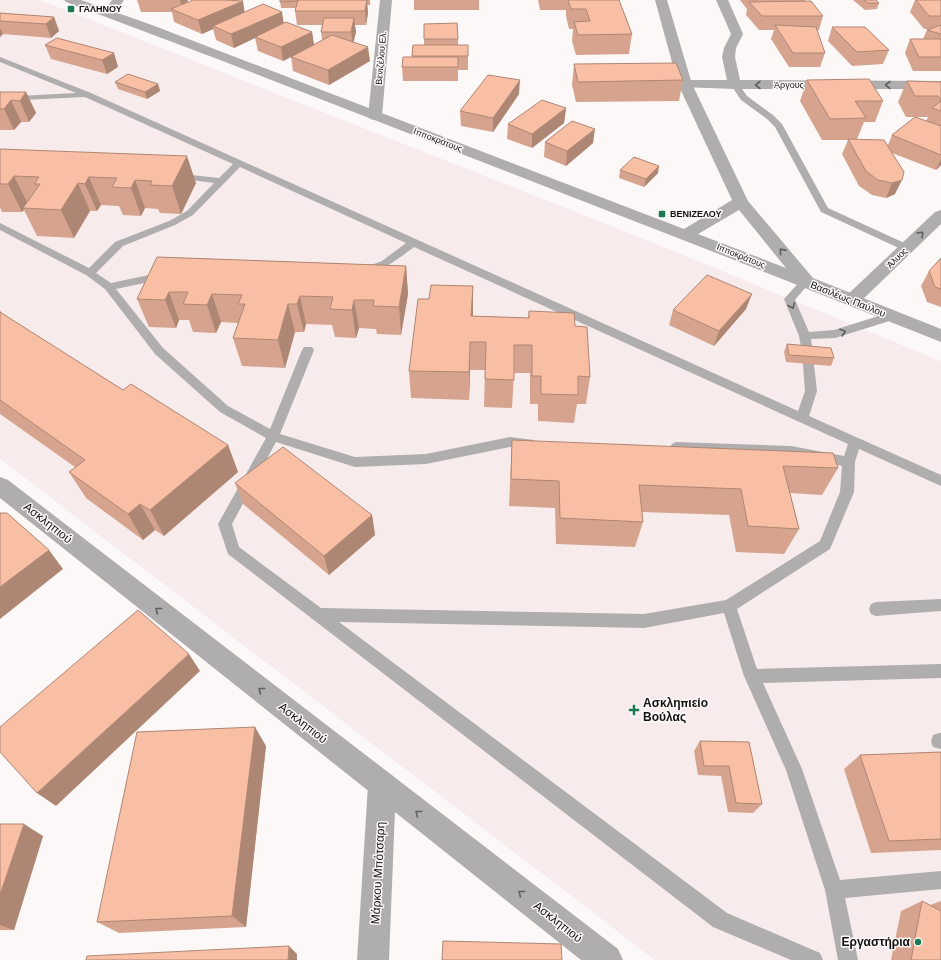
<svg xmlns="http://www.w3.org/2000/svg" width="941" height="960" font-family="'DM Sans',sans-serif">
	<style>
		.built { fill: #f8ebeb }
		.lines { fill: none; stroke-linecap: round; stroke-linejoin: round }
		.service { fill: #afadae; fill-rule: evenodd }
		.minor { fill: #afadae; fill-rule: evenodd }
		.tertiary { fill: #afadae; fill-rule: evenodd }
		.wall { fill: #d6a48e; fill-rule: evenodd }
		.shaded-wall { fill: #ae8674 }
		.building { fill: #f9bfa5; stroke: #ae8674 }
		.oneway { stroke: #616060 }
		.poi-dot { fill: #1a7b53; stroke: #fcf8f8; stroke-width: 1.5 }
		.labels { text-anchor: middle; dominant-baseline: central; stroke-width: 3; stroke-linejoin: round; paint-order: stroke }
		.far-poi-label { font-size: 9px; font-weight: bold; fill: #131212; stroke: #fcf8f8; text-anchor: start }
		.far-street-label { font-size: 9px; fill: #131212; stroke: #fcf8f8 }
		.street-label { font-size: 10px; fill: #131212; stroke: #fcf8f8 }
		.near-street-label { font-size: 12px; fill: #131212; stroke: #fcf8f8 }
		.near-poi-label { font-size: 12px; font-weight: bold; fill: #131212; stroke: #fcf8f8; text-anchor: start }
	</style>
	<rect width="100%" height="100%" fill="#fcf8f8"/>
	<path class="built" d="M0,0H40L639,237L941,361V960H655L0,459Z"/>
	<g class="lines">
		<path class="service" d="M0,57L91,93L798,411L805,391L802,352L799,336L784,299L802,279L806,278L811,281L795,300L809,332L834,330L888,313H896L897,316L896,319L835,338L811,339L817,391L809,416L941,475V486L859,449L855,462L854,492L830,549L737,609L757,669L941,664V678L763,683L802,769L840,880L941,871V889L845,898L858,960H838L825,890L786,770L744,676L724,613L644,628L339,622L727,913L820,953L823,960H791L713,927L228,554L218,524L266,438L220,412L155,354L105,289L86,275L0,230V223L89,268L115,242L169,221L187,211L214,183L176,178L171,175L173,173L219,178L233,164L85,97L0,101V97L76,93L0,62ZM240,167L406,243L382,261L360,269L359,271L360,273C376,277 402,256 414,247L848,444L844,456L791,446L676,442L672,444L670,447L672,450L676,452L791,456L842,466L840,492L820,541L726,600L644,614L321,608L239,547L232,524L276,442L355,467L426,464L510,447L530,448L534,446L536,443L534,440L510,437L426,454L355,457L280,434L314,350L312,347H304L302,350L270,429L228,406L163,348L116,289L168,278L169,276L168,274L158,273L111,283L96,273L123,246L175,225L193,215Z
			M732,83H738L747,96L773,115L782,124L828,208L911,246L912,248L911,250H903L821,212L775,127L767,119L741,100L731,85Z
			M941,599V611L876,616L871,614L869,609L871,604L876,602Z
			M939,733H941V749L933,747L931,741L933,735Z"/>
		<path class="minor" d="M112,0H124L113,16H105L103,13Z
			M380,0H392L382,116L380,119L375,120L370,119L368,116Z
			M716,0H728L743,34L736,48L735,57L740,80L941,81V89H735L680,87L678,84L680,81L685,80H727L722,57L724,48L731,34Z
			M941,210V224L858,304L852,306L846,304L843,300L846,296L935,212Z
			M382,771L392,775L396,785L389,960H357L368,785L372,775Z"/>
		<path class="tertiary" d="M64,0H81L152,25L684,229L732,200L678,84L655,0H667L692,84L748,201L813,278L941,329V342L724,256L220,60L66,2ZM739,210L786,268L698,234Z
			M0,477L8,480L618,949L623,960H581L0,498Z"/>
	</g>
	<path class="wall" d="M137,0H188L187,2L245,12L312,32L314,45L322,40L321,32L322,25H297L295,11L296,8H281L280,0H370V5H367L368,13L366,25H355L356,32L353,42L370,61L329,85L293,71L291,57L283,61L258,51L255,38L234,48L216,40L213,29L202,34L174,22L172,12H141Z
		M414,0H479V10H414Z
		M538,0H619L632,34L629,54L576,55L572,41L573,29H569L566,16V10H540Z
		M740,0H805V1L823,16L819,30H816L825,53L820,67H789L771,39L774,30H759L746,15L747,9Z
		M853,0H876L879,3L877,9L865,10Z
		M915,0H941V71H913L905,53L910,39H923L927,30L929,29H924L910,12Z
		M0,13L54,17L59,31L51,38L3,34L0,37Z
		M424,24L458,39V45H468V70H458V81H403L402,67L412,57L413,45H424Z
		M832,27L889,50L883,64L852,66L828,41Z
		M45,45L114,53L118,67L107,74L51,59Z
		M574,64L683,80L679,101L576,102L572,85Z
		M807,80L883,101L875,122H864L857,139L888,145L892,135L915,117H906L898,102L907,81L941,82V165L936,170L892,153L895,194L886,198L872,195L859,186L842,154L848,140H822L800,101ZM915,117H928L926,121Z
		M115,82L158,84L160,91L147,99L118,89Z
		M0,92H26L36,113L29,122H21L14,130H0Z
		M519,94L493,132L461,126L460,111Z
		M566,108L564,123L532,148L507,139L508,124Z
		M545,142L593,143L566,166L544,157Z
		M0,149L196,183L181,214L160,213L158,209L145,208L141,216L123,215L119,206L101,205L97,211H90L74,238L37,236L24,210L22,212H2L0,207Z
		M620,170L658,173L644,187L619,178Z
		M157,257L406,266L408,294L401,335L377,334L376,329L359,328L356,338L335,337L332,325L306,324L304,332H295L285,368L242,366L233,338L238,323L221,322L216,333L193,332L189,320H179L176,328L149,327L137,299Z
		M941,258V307L927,302L921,286L929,271Z
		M746,309L714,346L669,325L673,310Z
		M0,310L2,314L123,390L228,445L238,472L164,536L155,530L143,540L86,498L69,472L75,467L0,414Z
		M529,311L575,326L590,377L586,404H577L574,423L538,421V404H530V373H514L512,408L484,407L485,370H470L469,400L411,398L409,371L473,316L528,318Z
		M787,344L834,358L831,366L786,362L784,352Z
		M512,440L838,468L822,495L790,493L799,529L784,554L736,552L729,515L642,512L643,522L635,547L556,544L555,508L509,506Z
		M235,483L372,515L375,535L329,575L243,504Z
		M700,741L749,742L762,804L753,813L728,812L721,776L698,775L694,751Z
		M266,746L246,927L119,933L97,922Z
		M941,752V850L871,853L844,769L860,755Z
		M0,824L43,836L14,930H0Z
		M922,901L930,905L941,901V960H891L901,911Z"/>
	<path class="shaded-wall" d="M180,0H188L183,12Z
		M367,0L368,13L366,25L365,11Z
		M243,1L245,15L213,26V29L202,34L198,20Z
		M282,12L284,25L255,37V38L234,48L231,34Z
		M54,17L59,31L51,38L46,24Z
		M354,18L356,32L353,45L351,32Z
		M0,28L3,34L0,37Z
		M312,32L314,45L283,61L281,47Z
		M368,47L370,61L329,85L328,70Z
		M114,53L118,67L107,74L102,60Z
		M520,80L519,94L493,132V118Z
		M158,84L160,91L147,99L145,92Z
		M26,92L36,113L29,122L20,101Z
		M11,100L21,122L14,130L4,109Z
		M566,108L564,123L532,148V134Z
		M595,129L593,143L566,166L567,151Z
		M187,156L196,183L181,214L172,186Z
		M941,159V165L936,170Z
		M659,166L658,173L644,187L646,179Z
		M14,176L28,204L23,208L24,210L22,212L8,184Z
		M89,177L101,205L97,211L85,184Z
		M135,180L145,208L141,216L131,188Z
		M902,180L895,194L886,198L892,183Z
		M78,183L90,211L74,238L61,210Z
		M406,266L408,294L401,335L399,307Z
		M473,286V315L471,344V316Z
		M169,292L179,320L176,328L165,300Z
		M212,294L221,322L216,333L207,305Z
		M752,294L746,309L714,346L719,331Z
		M300,296L306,324L304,332L297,304Z
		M354,300L359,328L356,338L352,310Z
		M288,304L295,332L285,368L278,340Z
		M470,342V370L469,400V372Z
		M228,445L238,472L164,536L150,510Z
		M140,504L155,530L143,540L128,514Z
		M372,515L375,535L329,575L324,556Z
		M49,550L63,569L0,619V587Z
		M189,654L200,671L56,806L37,793Z
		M255,727L266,746L246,927L232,916Z
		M24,824L43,836L14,930L0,925V895Z
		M289,946L297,954V960H288Z"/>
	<path class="building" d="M193,0H224L243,1L198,20L171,9Z
		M280,0H298V1L280,2Z
		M298,0H367L365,11H295Z
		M568,0H619L632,34L578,35L574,22L590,21L586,9H571Z
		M864,0H876L879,3H868Z
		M916,0H941V16H929Z
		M811,1L823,16H762L749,2Z
		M263,4L282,12L231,34L213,26Z
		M0,13L54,17L46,24L0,21Z
		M324,18H354L351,32H321Z
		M286,22L312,32L281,47L255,37Z
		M457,23L458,39H424V24Z
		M775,25L816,27L825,53H793Z
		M941,25V34L927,30Z
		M832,27H865L889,50L857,52Z
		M332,35L368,47L328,70L291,57Z
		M57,38L114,53L102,60L45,45Z
		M910,39H941V57H919Z
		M413,45H468V56H412Z
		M403,57H458V67H402Z
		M676,63L683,80L578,82L574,64Z
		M128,74L158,84L145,92L115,82Z
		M488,75L520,80L493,118L460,111Z
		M869,79L883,101H855L866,118L830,119L807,80Z
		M907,81L941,82V111L932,108L941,101L938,96H915Z
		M0,92H26L20,101L11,100L4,109H0Z
		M542,100L566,108L532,134L508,124Z
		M915,117L941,126V155L892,135Z
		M572,121L595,129L567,151L545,142Z
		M848,139L884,140L904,172L902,180L892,183L878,180L866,171Z
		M0,149L187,156L172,186L150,185L152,181L135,180L131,188L112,187L117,178L89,177L85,184L78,183L61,210L23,208L40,184H34L39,177L14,176L8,184H0Z
		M634,157L659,166L646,179L620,170Z
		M157,257L406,266L399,307L373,306L374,300H354L352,310L330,309L333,297L300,296L297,304H288L278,340L233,338L245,304H238L242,295L212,294L207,305L183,304L188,292H169L165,300L137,299Z
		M941,258V289L935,287L929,271Z
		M707,275L752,294L719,331L673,310Z
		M431,285L473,286L471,316L529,318V311L574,313L575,326L587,327L590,377L578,376V395L541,394V376H532V345H514V380L485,379L486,342H470L469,372L409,371L418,299H429Z
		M0,312L123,390L131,384L228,445L150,510L140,504L128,514L69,472L85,460L0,400Z
		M787,344L831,348L834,358L789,355Z
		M512,440L833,453L838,468L783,466L799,529L748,526L741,489L639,485L643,522L560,518L559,481L511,479Z
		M283,447L372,515L324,556L235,483Z
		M0,513H7L49,550L0,587Z
		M138,610L189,654L37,793L0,752V727Z
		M255,727L232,916L97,922L137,732Z
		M700,741L749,742L762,804L736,803L729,766H704Z
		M941,752V839L889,841L860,755Z
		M0,824H24L0,895Z
		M922,901L941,911V960H911Z
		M443,941L561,944L562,960H442Z
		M289,946L288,960H86L87,956Z"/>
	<defs><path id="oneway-chevron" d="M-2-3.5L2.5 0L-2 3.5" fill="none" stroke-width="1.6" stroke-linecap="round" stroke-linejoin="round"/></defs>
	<g class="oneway">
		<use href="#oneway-chevron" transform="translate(758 85) rotate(-180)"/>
		<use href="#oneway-chevron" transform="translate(888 85) rotate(-180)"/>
		<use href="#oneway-chevron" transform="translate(921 234) rotate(-44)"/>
		<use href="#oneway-chevron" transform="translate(782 251) rotate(-129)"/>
		<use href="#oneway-chevron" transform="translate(792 306) rotate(67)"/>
		<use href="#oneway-chevron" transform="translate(843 332) rotate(-18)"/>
		<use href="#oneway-chevron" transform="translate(158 610) rotate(-142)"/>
		<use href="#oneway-chevron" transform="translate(261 690) rotate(-142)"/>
		<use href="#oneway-chevron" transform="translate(418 813) rotate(-142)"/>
		<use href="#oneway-chevron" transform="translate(521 893) rotate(-142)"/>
	</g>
	<g class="poi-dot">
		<rect x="67" y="5" width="8" height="8" rx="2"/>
		<rect x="658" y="210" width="8" height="8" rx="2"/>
		<path d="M632 704h4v4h4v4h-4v4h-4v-4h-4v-4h4z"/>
		<circle cx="918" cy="942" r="4"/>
	</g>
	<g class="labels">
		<g class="far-poi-label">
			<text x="79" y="9">ΓΑΛΗΝΟΥ</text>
			<text x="670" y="214">ΒΕΝΙΖΕΛΟΥ</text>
		</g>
		<g class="far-street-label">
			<text transform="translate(381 58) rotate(-85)">Βενιζέλου Ελ.</text>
			<text x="789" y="85">Άργους</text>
			<text transform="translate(438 140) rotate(21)">Ιπποκράτους</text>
			<text transform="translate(741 256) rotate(22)">Ιπποκράτους</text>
			<text transform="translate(897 258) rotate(-44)">Άλυος</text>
		</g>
		<g class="street-label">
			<text transform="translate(848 299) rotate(22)">Βασιλέως Παύλου</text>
		</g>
		<g class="near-street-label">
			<text transform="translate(48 523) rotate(38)">Ασκληπιού</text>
			<text transform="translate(303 723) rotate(38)">Ασκληπιού</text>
			<text transform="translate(378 873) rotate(-87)">Μάρκου Μπότσαρη</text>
			<text transform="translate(558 922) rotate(38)">Ασκληπιού</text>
		</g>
		<g class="near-poi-label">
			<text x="643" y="703">Ασκληπιείο<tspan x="643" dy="14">Βούλας</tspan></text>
			<text x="910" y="942" text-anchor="end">Εργαστήρια</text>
		</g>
	</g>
</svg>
